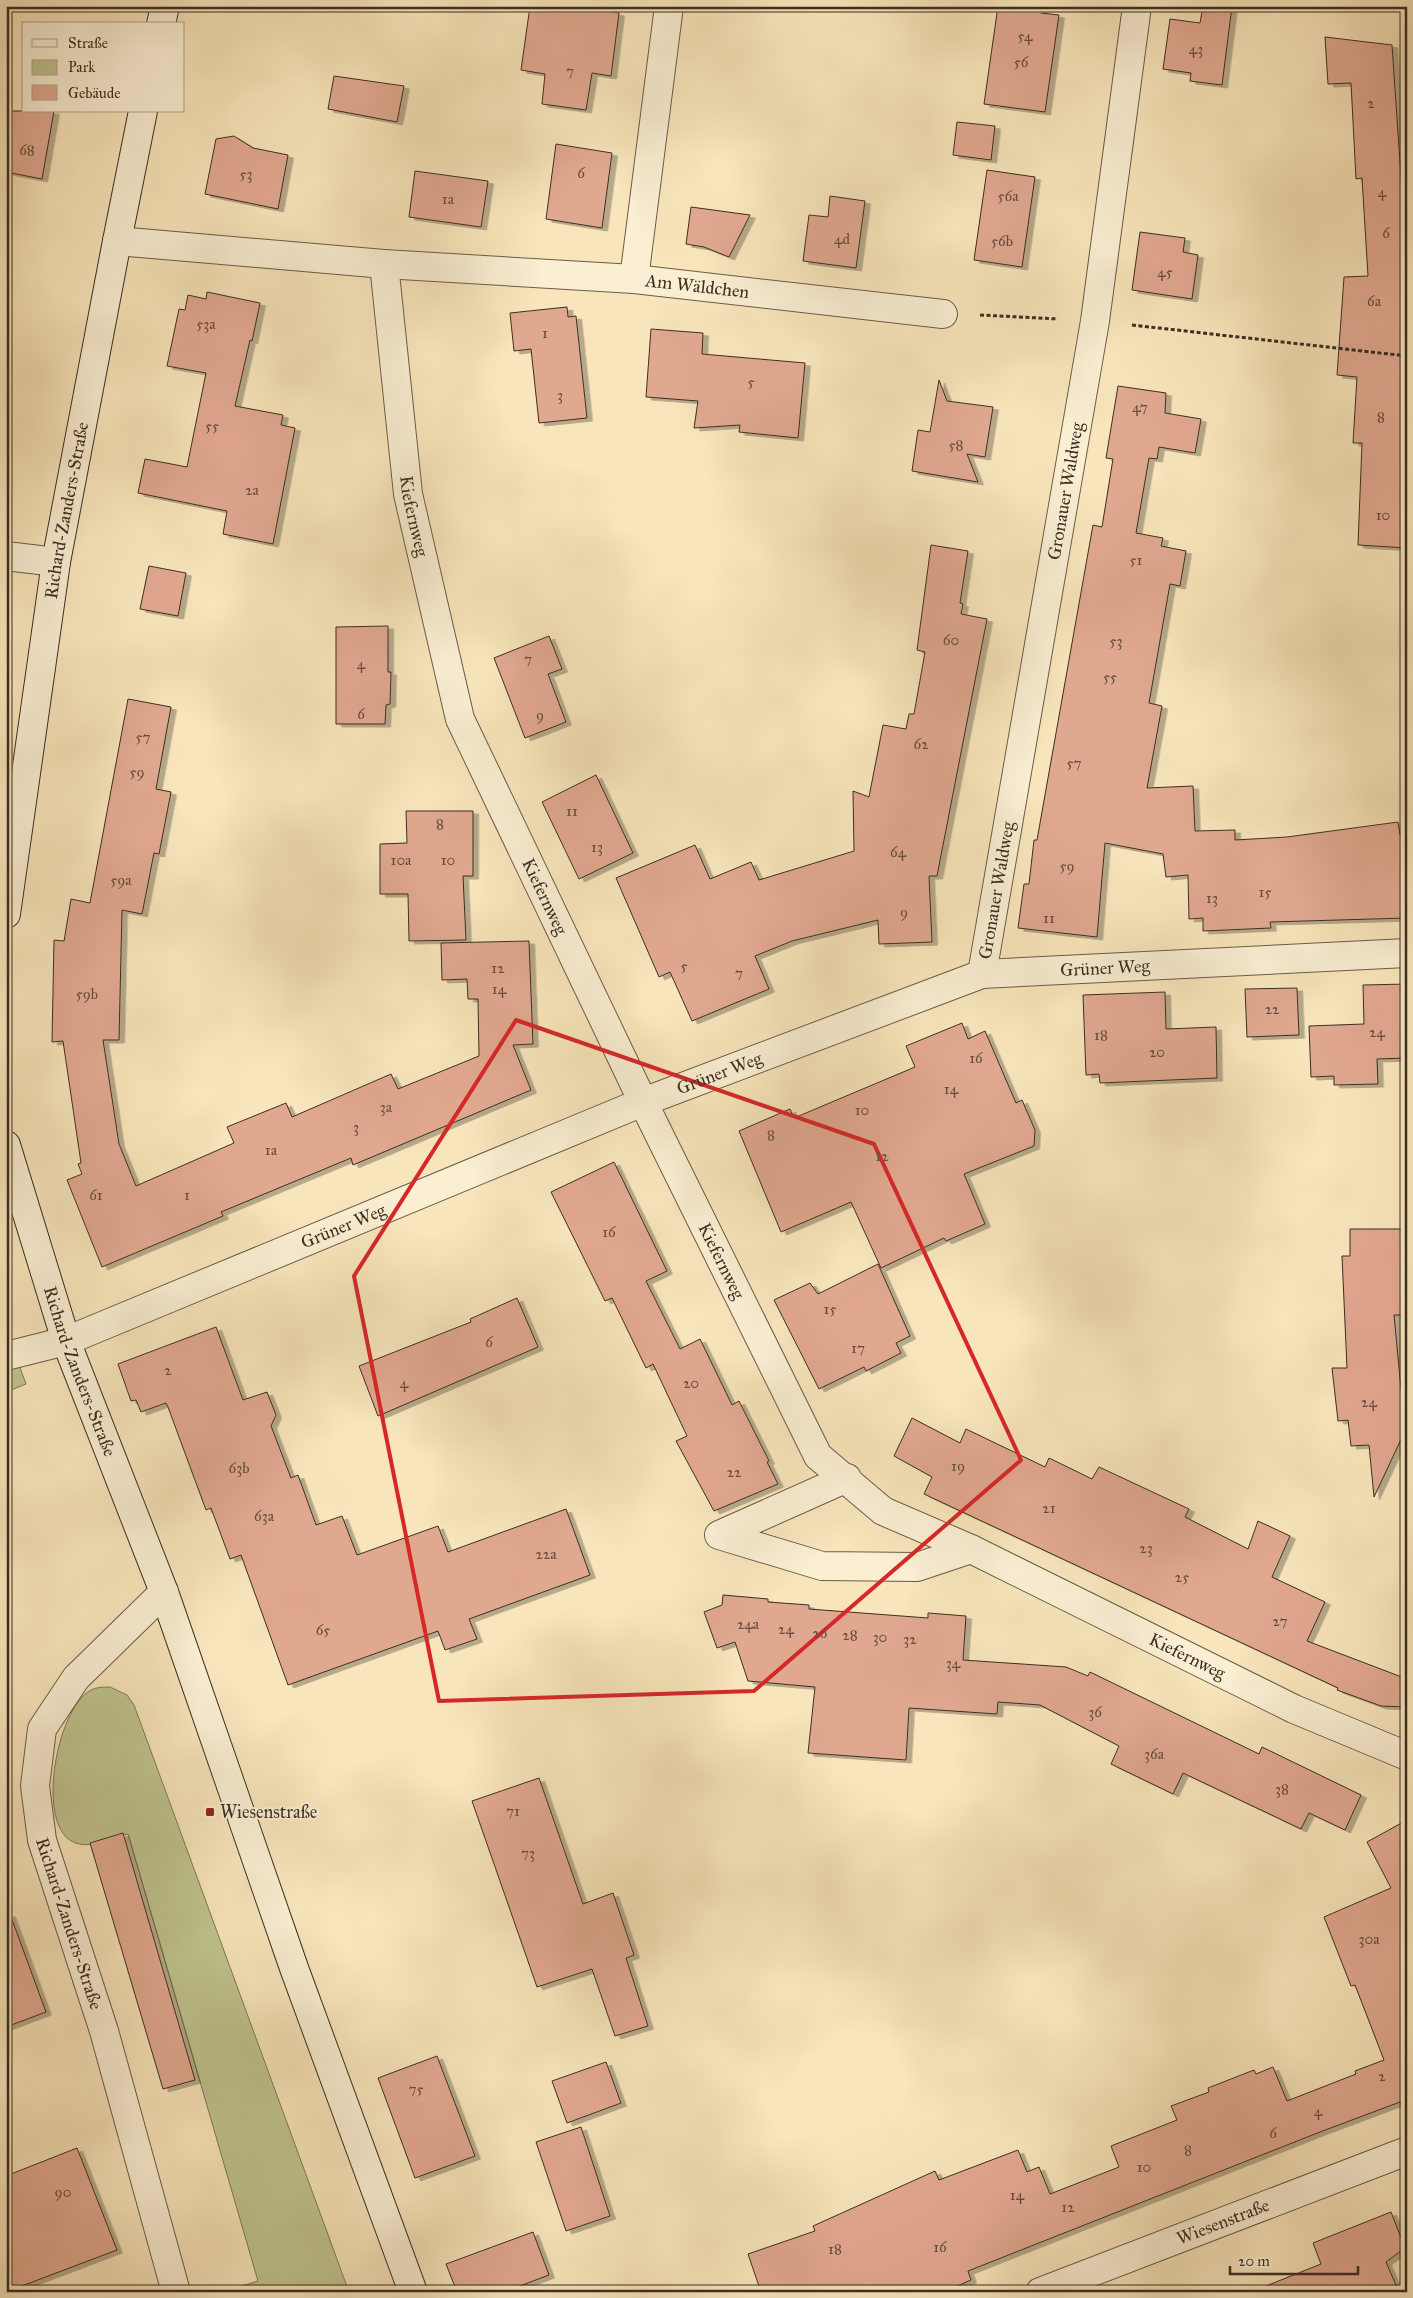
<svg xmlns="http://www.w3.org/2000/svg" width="1413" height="2298" font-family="'IM FELL Great Primer',serif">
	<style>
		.green { fill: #bfc48e; stroke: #7c7a58 }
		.building { fill: #e1a890; stroke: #3a2f22; filter: url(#shadow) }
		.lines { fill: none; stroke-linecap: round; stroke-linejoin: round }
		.street-casing { stroke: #6a5c48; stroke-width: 30 }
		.secondary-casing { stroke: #3a2f22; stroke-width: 30 }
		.path { stroke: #3a2f22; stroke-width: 3; stroke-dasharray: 4 2.5; stroke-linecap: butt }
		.street { stroke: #faeed3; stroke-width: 28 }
		.secondary { stroke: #faeed3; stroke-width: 28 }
		.marked { fill: none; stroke: #d62828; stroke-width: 4; stroke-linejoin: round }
		.poi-dot { fill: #8f2418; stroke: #faeed3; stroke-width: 2 }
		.labels { text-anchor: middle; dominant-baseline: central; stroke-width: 4; stroke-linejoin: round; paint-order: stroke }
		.number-label { font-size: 15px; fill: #644d3e }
		.street-label { font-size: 18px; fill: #3a2f22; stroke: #faeed3 }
		.poi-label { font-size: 18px; fill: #3a2f22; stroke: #faeed3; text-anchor: start }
	</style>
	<defs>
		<filter id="shadow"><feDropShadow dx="5.5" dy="3" stdDeviation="0" flood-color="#0004"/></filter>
	</defs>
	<rect width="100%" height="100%" fill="#f8e5bb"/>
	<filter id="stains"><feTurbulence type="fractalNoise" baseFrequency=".004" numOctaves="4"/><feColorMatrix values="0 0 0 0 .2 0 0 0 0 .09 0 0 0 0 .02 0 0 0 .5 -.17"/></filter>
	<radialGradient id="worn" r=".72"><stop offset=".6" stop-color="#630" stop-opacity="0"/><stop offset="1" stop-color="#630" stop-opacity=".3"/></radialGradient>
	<path class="green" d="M6,1330L26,1384L6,1392Z
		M110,1687L127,1695L134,1705L349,2292H223L258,2281L128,1834C112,1837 92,1849 76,1843C34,1830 56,1708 91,1690C97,1687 104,1687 110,1687Z"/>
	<path class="building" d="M530,6H572L619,13L611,76L592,73L586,110L542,104L545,74L521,70Z
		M998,6H1042L1041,13L1059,15L1045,112L984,104Z
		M1203,6H1232L1222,85L1190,81L1191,73L1163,69L1170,19L1200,23Z
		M1325,37L1392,45L1403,206L1407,205V548L1358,545L1362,443H1353L1357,377L1337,375L1344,277L1368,276L1362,178L1356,179L1351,83L1328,84Z
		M334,76L404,86L397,122L328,109Z
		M6,111H54L42,179L6,172Z
		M957,122L995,126L991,160L953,155Z
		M234,136L253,148L288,155L278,209L205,194L216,139Z
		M556,144L612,153L602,228L546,219Z
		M987,170L1035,177L1022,267L974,260Z
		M415,171L488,181L481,227L409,217Z
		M830,196L865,201L856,268L803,261L809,215L828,217Z
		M691,207L750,215L729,257L704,247L686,244Z
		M1140,232L1185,238L1183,252L1198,255L1192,299L1132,290Z
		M207,292L260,303L252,341L250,340L235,406L283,415L281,425L295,428L273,544L223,534L227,511L138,493L145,459L187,467L206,373L167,366L179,309L185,310L188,295L206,299Z
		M567,307L568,317L576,316L587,418L539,423L531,349L514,351L510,313Z
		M651,329L703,333L702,354L805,363L798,438L739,432L740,425L694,428L698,401L646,397Z
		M939,380L947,401L993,407L985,457L967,454L978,482L912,471L918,430L930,432Z
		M1118,386L1166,393L1165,413L1201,419L1195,453L1159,447L1157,459L1149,458L1136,533L1163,538L1161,546L1186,551L1180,586L1170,584L1149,703L1162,706L1147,788L1193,786L1195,831L1235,830V840L1287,837L1398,822L1400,835L1407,834V918L1270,922L1271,928L1203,931V918L1189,919L1188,875L1166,877L1163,854L1105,843L1097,937L1018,928L1024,884H1029L1034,840H1037L1093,525L1102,527L1113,459L1106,458Z
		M931,545L968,551L960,603L963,604L961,614L987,619L937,876H929L932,942L879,944L878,920L792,941L755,956L769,989L692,1021L670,972L659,977L616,878L695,845L710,879L751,862L759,880L854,851L853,791L869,797L883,725L906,729L909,714H914L925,652L917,650Z
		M149,566L186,573L178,616L140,609Z
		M388,626V672H391L390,704L386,705L385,724H336V627Z
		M549,636L562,669L548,674L566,722L525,738L494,658Z
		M128,699L171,707L156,789L171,792L159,854L154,853L142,914L122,910L119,1040H103L119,1144L136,1186L234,1143L227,1127L286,1103L292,1117L391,1074L398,1089L479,1056L478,999H468L467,979L442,980L441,943L529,941L533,1044L513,1045L531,1090L353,1165L351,1158L221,1212L223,1216L102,1267L67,1180L82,1174L78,1164L81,1163L63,1041L52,1042L54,940L64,941L71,899L90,903Z
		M596,775L633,853L579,879L542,802Z
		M406,811H473V876H463L466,940L409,941L408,894H380V844L407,843Z
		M1407,984V1058L1377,1059L1378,1084L1334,1085V1076L1311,1077L1309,1026L1364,1024L1363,985Z
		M1297,988L1299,1035L1247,1037L1245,989Z
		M1165,992L1166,1029L1216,1027L1217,1078L1100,1083L1099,1074L1086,1075L1083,995Z
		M962,1023L968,1039L985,1031L1016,1103L1022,1100L1035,1130L1034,1146L964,1174L985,1224L946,1241L944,1238L881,1268L851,1202L781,1232L739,1131L790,1109L794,1118L915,1067L906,1046Z
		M614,1162L667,1271L646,1281L680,1349L700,1339L732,1405L739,1401L769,1461L767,1462L778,1484L714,1511L676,1441L687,1436L653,1364L646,1368L612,1298L605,1301L551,1192Z
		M1350,1229H1407V1315H1394L1405,1431L1374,1497L1369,1445L1351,1446L1348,1420L1338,1421L1332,1368H1347L1342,1256H1350Z
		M878,1264L910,1336L896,1343L901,1353L866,1371L864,1367L819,1389L774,1300L810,1283L818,1294Z
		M517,1298L538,1347L378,1416L359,1366L471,1322L470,1319Z
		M216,1327L243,1400L267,1392L276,1415L271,1426L291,1478L298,1475L316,1525L342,1516L357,1555L438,1526L448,1552L566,1509L590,1575L469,1619L477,1639L445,1650L438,1631L288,1685L241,1555L230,1559L211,1508L206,1510L168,1407L166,1403L141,1412L136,1400L131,1401L118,1364Z
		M912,1418L960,1443L966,1429L1045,1467L1049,1458L1092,1479L1099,1467L1189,1509L1185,1517L1248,1549L1258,1521L1290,1536L1272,1577L1325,1602L1307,1641L1407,1679V1707L1381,1706L1337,1690L1338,1688L924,1494L932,1477L894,1456Z
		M723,1595L768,1599V1602L809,1605V1609L928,1618V1613L966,1616L963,1660L1066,1667L1088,1676L1090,1672L1259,1754L1262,1747L1361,1795L1345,1830L1309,1813L1301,1829L1183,1773L1173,1794L1111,1764L1119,1746L1040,1705L998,1702L997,1714L909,1708L906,1760L808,1753L815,1687L748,1681L735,1642L717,1648L704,1612L722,1605Z
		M539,1778L583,1904L613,1893L634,1955L626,1958L648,2026L615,2036L592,1969L537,1987L472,1801Z
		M1407,1820V2112H1404L1400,2102L1320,2132L968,2271L971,2280L944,2292H761L748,2254L815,2231L813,2226L935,2171L939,2180L1018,2150L1027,2172L1039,2167L1050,2194L1119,2167L1111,2146L1177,2120L1171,2106L1209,2092L1208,2088L1254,2070L1256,2074L1273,2067L1287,2101L1356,2074L1355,2071L1384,2060L1355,1985L1351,1986L1324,1917L1391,1888L1367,1842Z
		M123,1833L195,2080L163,2089L90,1843Z
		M6,1914H10L46,2012L6,2027Z
		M437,2056L475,2156L415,2178L378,2078Z
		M606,2062L621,2103L567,2123L552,2081Z
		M581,2127L610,2216L566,2231L536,2142Z
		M77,2148L117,2250L6,2292V2176Z
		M1391,2212L1405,2248L1386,2262L1399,2292H1256V2290L1321,2264L1313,2243Z
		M533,2232L549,2275L504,2292H457L446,2264Z"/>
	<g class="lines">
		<defs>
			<g id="street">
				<path id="s1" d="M669,6L634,279L943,314"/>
				<path d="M117,241L384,264L634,279"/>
				<path id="s2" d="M384,264L408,494L460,719L643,1102L818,1456L883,1511L971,1549L1294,1709L1407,1756"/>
				<path d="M6,556L56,562"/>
				<path id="s3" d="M982,974L1095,321L1137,6"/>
				<path id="s4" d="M6,1356L66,1341L643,1102L982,974L1407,953"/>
				<path d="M847,1478L719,1535L822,1566L917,1567L971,1549"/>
				<path id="s5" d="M164,1592L76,1678L42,1729L35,1786L42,1840L104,2031L176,2292"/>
				<path id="s6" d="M1040,2292L1407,2151"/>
			</g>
			<g id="secondary">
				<path d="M161,24L165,6"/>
				<path id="s7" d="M6,914L56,562L117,241L143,111"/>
				<path id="s8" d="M6,1145L66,1341L164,1592L294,1968L413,2292"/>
			</g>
		</defs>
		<use href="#street" class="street-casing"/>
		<use href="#secondary" class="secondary-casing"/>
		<path class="path" d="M980,315L1058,319
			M1132,325L1407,356"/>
		<use href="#street" class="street"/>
		<use href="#secondary" class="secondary"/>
	</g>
	<path class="marked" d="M516,1020L874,1144L1021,1460L754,1691L439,1701L354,1276Z"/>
	<rect class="poi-dot" x="205" y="1807" width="10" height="10" rx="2.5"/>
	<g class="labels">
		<g class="number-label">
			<text x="1025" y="36">54</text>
			<text x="1196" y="49">43</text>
			<text x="1021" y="62">56</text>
			<text x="570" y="71">7</text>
			<text x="1371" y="103">2</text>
			<text x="27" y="150">68</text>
			<text x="581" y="173">6</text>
			<text x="246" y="174">53</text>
			<text x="1382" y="192">4</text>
			<text x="1008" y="196">56a</text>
			<text x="448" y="199">1a</text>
			<text x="1386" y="233">6</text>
			<text x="842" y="239">4d</text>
			<text x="1002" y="241">56b</text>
			<text x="1165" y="272">45</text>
			<text x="1374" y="301">6a</text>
			<text x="206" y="324">53a</text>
			<text x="545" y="333">1</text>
			<text x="751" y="382">5</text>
			<text x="560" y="395">3</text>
			<text x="1140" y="407">47</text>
			<text x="1381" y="417">8</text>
			<text x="212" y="426">55</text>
			<text x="956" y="445">58</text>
			<text x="252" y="490">2a</text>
			<text x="1383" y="515">10</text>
			<text x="1136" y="560">51</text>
			<text x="951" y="640">60</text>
			<text x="1116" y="641">53</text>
			<text x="528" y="659">7</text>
			<text x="361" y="664">4</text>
			<text x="1110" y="677">55</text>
			<text x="361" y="714">6</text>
			<text x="540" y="715">9</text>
			<text x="143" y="737">57</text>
			<text x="921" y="744">62</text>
			<text x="1074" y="763">57</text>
			<text x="137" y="772">59</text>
			<text x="572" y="811">11</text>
			<text x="440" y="824">8</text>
			<text x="597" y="847">13</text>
			<text x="898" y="852">64</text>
			<text x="401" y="860">10a</text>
			<text x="448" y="860">10</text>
			<text x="1067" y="866">59</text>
			<text x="121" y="880">59a</text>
			<text x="1265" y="892">15</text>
			<text x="1212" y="898">13</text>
			<text x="904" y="912">9</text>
			<text x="1049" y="918">11</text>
			<text x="684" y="966">5</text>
			<text x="498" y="968">12</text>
			<text x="739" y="973">7</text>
			<text x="499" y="989">14</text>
			<text x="87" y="994">59b</text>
			<text x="1272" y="1009">22</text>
			<text x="1377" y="1032">24</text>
			<text x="1101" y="1035">18</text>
			<text x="1157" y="1052">20</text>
			<text x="976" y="1058">16</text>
			<text x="951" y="1089">14</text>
			<text x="386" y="1107">3a</text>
			<text x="862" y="1110">10</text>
			<text x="356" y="1127">3</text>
			<text x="771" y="1135">8</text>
			<text x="271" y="1150">1a</text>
			<text x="882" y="1156">12</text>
			<text x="96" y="1195">61</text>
			<text x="187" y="1195">1</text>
			<text x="609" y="1232">16</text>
			<text x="830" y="1309">15</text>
			<text x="489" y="1342">6</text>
			<text x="858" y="1348">17</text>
			<text x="168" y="1370">2</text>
			<text x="404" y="1383">4</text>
			<text x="691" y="1383">20</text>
			<text x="1369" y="1402">24</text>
			<text x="958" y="1466">19</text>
			<text x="239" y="1468">63b</text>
			<text x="734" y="1472">22</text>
			<text x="1049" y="1508">21</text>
			<text x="264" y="1516">63a</text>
			<text x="1146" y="1548">23</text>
			<text x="546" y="1554">22a</text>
			<text x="1182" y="1577">25</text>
			<text x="1280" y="1621">27</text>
			<text x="748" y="1624">24a</text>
			<text x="786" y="1629">24</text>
			<text x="323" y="1630">65</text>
			<text x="820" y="1633">26</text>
			<text x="850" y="1635">28</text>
			<text x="880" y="1637">30</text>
			<text x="910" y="1639">32</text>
			<text x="953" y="1663">34</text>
			<text x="1095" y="1712">36</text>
			<text x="1154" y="1754">36a</text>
			<text x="1282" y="1789">38</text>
			<text x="513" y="1811">71</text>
			<text x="528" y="1853">73</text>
			<text x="1369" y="1939">30a</text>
			<text x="1382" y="2076">2</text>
			<text x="416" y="2089">75</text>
			<text x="1318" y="2111">4</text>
			<text x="1273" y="2133">6</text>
			<text x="1188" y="2150">8</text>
			<text x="1144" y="2167">10</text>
			<text x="63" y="2192">90</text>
			<text x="1017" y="2195">14</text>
			<text x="1068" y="2207">12</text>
			<text x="940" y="2247">16</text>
			<text x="835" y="2249">18</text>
		</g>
		<g class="street-label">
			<text stroke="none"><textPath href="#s1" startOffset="339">Am Wäldchen</textPath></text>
			<text stroke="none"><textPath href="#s3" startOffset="490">Gronauer Waldweg</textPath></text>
			<text stroke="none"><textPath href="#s7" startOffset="408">Richard-Zanders-Straße</textPath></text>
			<text stroke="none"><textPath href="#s2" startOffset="254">Kiefernweg</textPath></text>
			<text stroke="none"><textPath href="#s3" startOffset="85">Gronauer Waldweg</textPath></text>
			<text stroke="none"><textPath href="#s2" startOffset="659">Kiefernweg</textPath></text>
			<text stroke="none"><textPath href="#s4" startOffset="1172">Grüner Weg</textPath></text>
			<text stroke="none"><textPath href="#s4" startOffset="768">Grüner Weg</textPath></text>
			<text stroke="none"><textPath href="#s4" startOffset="362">Grüner Weg</textPath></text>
			<text stroke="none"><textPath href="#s2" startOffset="1064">Kiefernweg</textPath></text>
			<text stroke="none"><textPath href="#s8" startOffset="238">Richard-Zanders-Straße</textPath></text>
			<text stroke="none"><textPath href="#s2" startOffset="1704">Kiefernweg</textPath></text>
			<text stroke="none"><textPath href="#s5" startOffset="384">Richard-Zanders-Straße</textPath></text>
			<text stroke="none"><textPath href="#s6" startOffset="196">Wiesenstraße</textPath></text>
		</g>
		<g class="poi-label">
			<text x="220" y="1812">Wiesenstraße</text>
		</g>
	</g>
	<rect width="1413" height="2298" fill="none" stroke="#f8e5bb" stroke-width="25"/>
	<rect x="8" y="8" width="1398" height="2283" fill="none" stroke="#3a2f22" stroke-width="2.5"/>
	<rect x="12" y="12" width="1388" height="2273" fill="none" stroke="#3a2f22"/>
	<rect x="22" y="22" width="162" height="90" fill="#faeed3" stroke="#ada28c"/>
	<rect x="32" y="39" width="25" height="8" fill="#faeed3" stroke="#ada28c"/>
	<text x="68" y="48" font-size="15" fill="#3a2f22">Straße</text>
	<rect x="32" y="60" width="25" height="15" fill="#bfc48e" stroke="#ada28c"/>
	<text x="68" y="72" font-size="15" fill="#3a2f22">Park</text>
	<rect x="32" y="85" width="25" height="15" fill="#e1a890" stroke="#ada28c"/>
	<text x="68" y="98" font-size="15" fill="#3a2f22">Gebäude</text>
	<path d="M1230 2266v8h128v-8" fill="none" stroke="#3a2f22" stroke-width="2.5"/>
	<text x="1238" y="2266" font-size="15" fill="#3a2f22" stroke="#faeed3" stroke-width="4" paint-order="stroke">20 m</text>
	<rect width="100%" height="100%" filter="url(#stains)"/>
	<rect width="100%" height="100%" fill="url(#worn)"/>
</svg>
